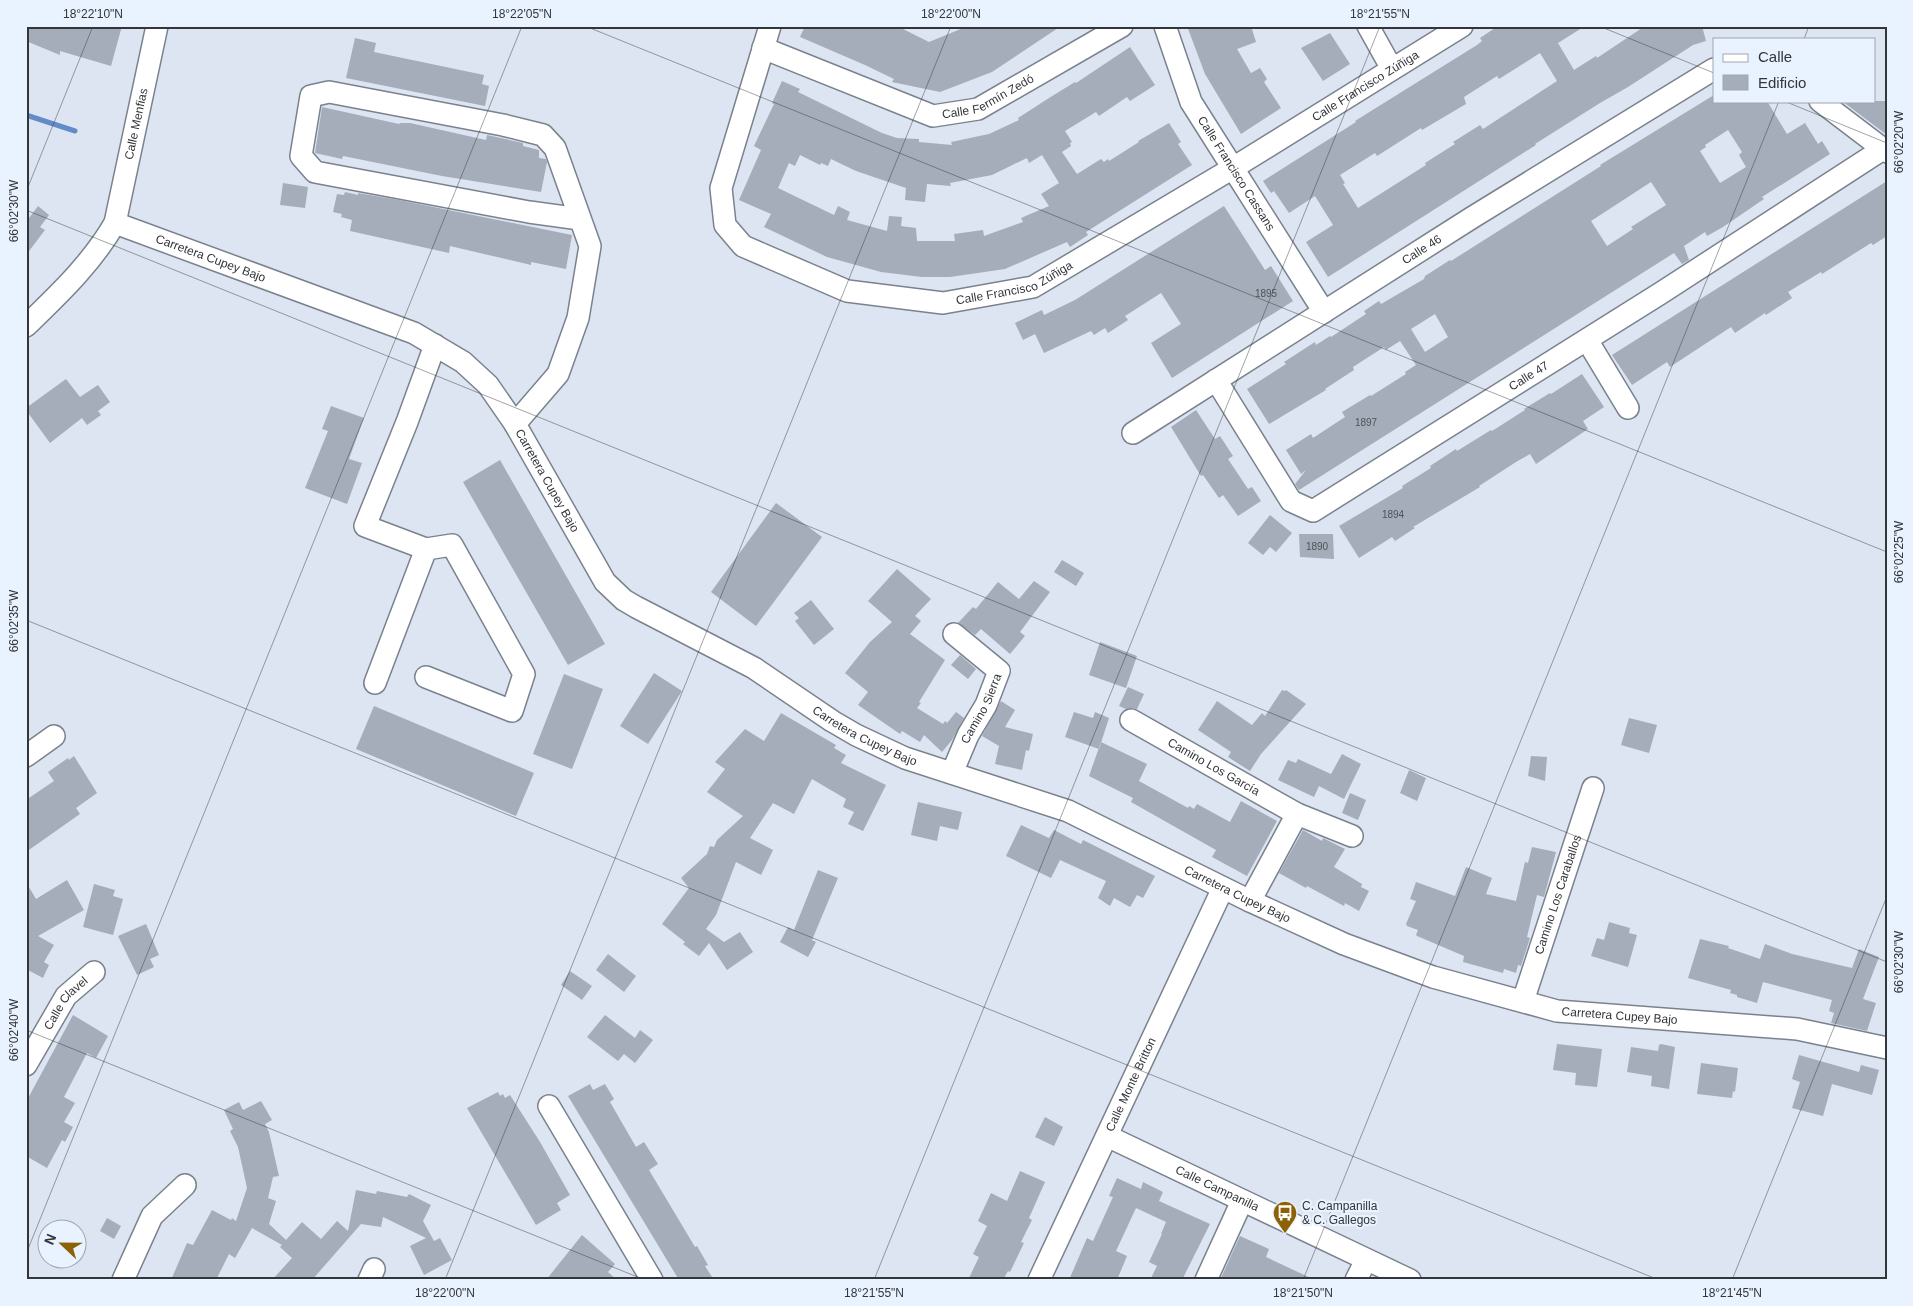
<svg xmlns="http://www.w3.org/2000/svg" width="1913" height="1306" font-family="Arial,sans-serif">
	<style>
		.lines { fill: none; stroke-linecap: round; stroke-linejoin: round }
		.stream { stroke: #628cc9; stroke-width: 5 }
		.building { fill: #a4adb9; fill-rule: evenodd }
		.minor-casing { stroke: #7a828e; stroke-width: 24 }
		.minor { stroke: #fff; stroke-width: 21 }
		.ticks { fill: none; stroke: #32353a; stroke-width: 1; stroke-opacity: 0.45 }
		.labels { text-anchor: middle; dominant-baseline: central; stroke-width: 4.5; stroke-linejoin: round; paint-order: stroke }
		.number-label { font-size: 10px; fill: #4e535a }
		.street-label { font-size: 12px; fill: #32353a; stroke: #e9f2ff }
		.poi-label { font-size: 12px; fill: #32353a; stroke: #e9f2ff; text-anchor: start }
		.neatline { fill: none; stroke: #32353a; stroke-width: 2 }
		.ticks-label { font-size: 12px; text-anchor: middle; fill: #32353a }
	</style>
	<rect width="100%" height="100%" fill="#dce5f1"/>
	<g class="lines">
		<path class="stream" d="M26,115L75,131"/>
	</g>
	<path class="building" d="M26,26H122L111,66L60,51V55L26,41Z
		M805,26H897L929,42L968,26H1061L992,72L940,92L892,82L894,79L865,65L800,37Z
		M1187,26H1251L1256,42L1237,49L1251,73L1260,68L1267,79L1264,82L1281,108L1241,134L1205,74Z
		M1498,26H1585L1558,43L1574,70L1596,56L1597,58L1645,26H1702L1706,41L1693,45L1628,87L1600,103L1535,144L1536,145L1328,277L1306,242L1333,225L1315,196L1289,213L1274,191L1271,193L1263,181L1356,122L1355,121L1477,45L1482,41L1480,38ZM1540,53L1557,81L1483,129L1480,125L1453,142L1455,144L1425,163L1426,165L1358,208L1343,184L1345,183L1340,175L1375,153L1377,156L1421,128L1422,130L1466,104L1464,97L1497,76L1499,79Z
		M1330,33L1350,64L1323,81L1301,48Z
		M355,38L376,43L374,52L484,75L482,84L489,86L485,106L346,78Z
		M1130,47L1155,85L1130,101L1127,97L1099,116L1096,112L1065,131L1072,142L1070,143L1071,146L1062,152L1077,174L1101,159L1104,162L1108,159L1109,161L1139,142L1138,141L1169,123L1181,142L1178,144L1192,165L1086,232L1088,235L1070,247L1067,242L1005,269L950,277H922L881,272L827,257L764,227L771,214L739,200L761,150L754,146L774,104L772,103L782,81L800,89L798,92L882,133L897,138L919,139V142L952,145L951,142L989,134L1019,120L1018,118L1049,98L1075,82L1076,83ZM800,155L820,165L821,163L828,166L831,159L856,171L906,188L905,200L925,202L927,184L951,186L950,183L992,175L1027,158L1029,163L1042,155L1059,183L1041,194L1049,206L1021,218L1023,222L984,236L983,230L954,234L955,241H917L916,228L901,226L902,217L889,216L887,231L847,220L850,212L838,206L834,215L778,188L789,163L795,166Z
		M1714,95V101H1767L1787,134L1805,123L1818,144L1822,141L1830,154L1762,197L1764,199L1723,227L1707,236L1705,232L1684,246L1689,260L1682,264L1674,253L1299,490L1295,484L1306,470L1301,474L1286,450L1311,434L1313,438L1345,417L1342,412L1370,395L1371,396L1406,374L1405,372L1416,365L1400,341L1386,350L1384,347L1353,367L1354,370L1325,389L1326,390L1269,424L1247,389L1286,364L1284,362L1315,342L1316,345L1330,336L1331,337L1366,314L1364,311L1379,301L1381,304L1424,279L1425,276L1450,260L1451,261L1601,166L1600,165ZM1728,130L1742,152L1739,155L1746,167L1720,183L1700,151L1706,147L1705,145ZM1651,182L1666,205L1631,227L1633,229L1607,246L1591,221ZM1435,314L1448,337L1425,352L1411,329Z
		M1842,101H1887V135Z
		M322,107L399,124L400,123H410L486,140L487,135L523,143V146L539,150V158L546,159L547,162L541,192L442,176L343,156L342,159L315,153Z
		M1887,181V236L1873,245L1871,243L1822,274L1821,272L1788,292L1792,298L1766,315L1765,313L1735,333L1731,327L1670,367L1667,362L1632,385L1612,355Z
		M283,183L308,187L305,208L280,205Z
		M345,192L358,195V193L399,200L572,235L566,269L531,262V265L450,246L449,253L350,231L352,220L341,217L342,214L333,212L337,194L344,195Z
		M38,206L49,215L40,227L45,230L26,255V215L29,218Z
		M1224,206L1265,270L1271,266L1293,301L1172,378L1151,343L1181,324L1161,293L1125,316L1128,320L1108,333L1105,328L1094,335L1091,331L1044,353L1035,334L1023,340L1015,323L1042,310L1044,315L1075,300Z
		M1582,374L1604,407L1583,421L1588,429L1536,464L1530,454L1516,462L1479,486L1480,487L1413,527L1415,528L1395,541L1392,537L1359,558L1339,526L1403,488L1402,486L1431,468L1430,466L1456,449L1457,451L1491,430L1492,431L1525,410L1524,409L1550,393L1551,394Z
		M66,379L80,397L98,385L110,402L98,411L101,415L87,425L82,418L50,443L26,410V408Z
		M331,406L364,418L349,459L362,463L347,504L305,488L328,431L322,429Z
		M1196,410L1215,439L1220,436L1233,456L1228,459L1248,489L1252,487L1261,501L1238,516L1223,495L1219,498L1203,475L1201,476L1171,427Z
		M500,460L605,644L568,665L463,482Z
		M776,503L822,537L756,626L711,592Z
		M1270,515L1292,533L1276,552L1270,547L1263,555L1248,543Z
		M1299,534H1333L1334,559L1300,557Z
		M1062,560L1084,573L1076,586L1054,572Z
		M897,569L931,599L915,616L921,621L910,634L945,660L919,702L921,703L917,708L943,724L945,721L947,723L956,712L964,718L952,740L942,752L924,735L920,742L902,731L900,734L858,705L868,692L845,673L870,642L892,622L868,601Z
		M1034,581L1050,592L1020,632L1025,636L1010,654L981,629L975,635L958,623L973,607L976,609L998,582L1019,599Z
		M811,600L834,629L814,645L795,621L799,618L794,613Z
		M1100,642L1137,656L1126,688L1089,675Z
		M960,655L976,669L968,679L951,665Z
		M654,673L682,691L648,744L620,726Z
		M564,674L603,689L572,769L533,754Z
		M1128,687L1144,694L1137,709L1131,708L1126,709L1119,706Z
		M1282,690L1285,691L1286,690L1306,704L1261,754L1250,771L1228,757L1231,752L1198,730L1217,701L1252,725L1262,713L1265,716Z
		M1001,701L1015,710L1005,727L1033,734L1029,751L1026,750L1022,770L995,764L999,746L982,736Z
		M374,706L534,773L516,816L356,749Z
		M1074,712L1093,718L1095,712L1109,718L1099,749L1065,737Z
		M781,713L836,745L834,748L846,755L841,763L886,785L863,831L848,824L854,812L843,807L846,799L812,779L794,814L773,803L750,838L773,850L761,875L736,862L716,915L706,929L724,942L740,932L753,952L727,970L709,943L699,956L683,944L685,942L662,924L689,888L681,878L707,854L710,846L714,847L717,840L743,816L707,792L725,769L715,762L745,729L764,741Z
		M1629,718L1657,725L1649,753L1621,745Z
		M1101,742L1147,764L1139,781L1188,808L1189,806L1194,809L1197,804L1230,822L1241,801L1277,821L1247,876L1212,857L1216,850L1131,802L1133,798L1089,776Z
		M1342,754L1361,764L1344,799L1319,786L1314,797L1278,780L1288,760L1296,763L1298,759L1331,774Z
		M74,756L97,793L76,808L80,814L26,852V800L54,781L48,772L68,758L69,760Z
		M1531,756L1547,757L1545,781L1528,776Z
		M1409,770L1426,778L1417,801L1400,793Z
		M1350,793L1366,800L1358,820L1342,813Z
		M918,802L962,812L958,830L940,826L937,841L911,835Z
		M1021,825L1049,838L1054,830L1081,844L1083,840L1155,876L1143,898L1137,895L1130,907L1114,898L1110,906L1098,898L1106,881L1060,860L1051,878L1006,856Z
		M1303,830L1322,841L1323,838L1345,849L1334,867L1362,884L1361,887L1369,891L1359,911L1345,903L1344,906L1307,886L1306,888L1279,873Z
		M1532,847L1556,852L1544,897L1537,895L1527,937L1530,938L1521,966L1518,965L1516,973L1504,969L1503,973L1463,962L1464,956L1417,936L1416,935L1418,930L1407,926L1406,924L1416,901L1410,899L1416,882L1455,896L1466,867L1492,878L1486,894L1516,901L1525,862L1528,863Z
		M818,870L838,878L812,940L816,942L808,957L780,942L788,927L794,930Z
		M67,880L84,910L38,936L54,945L44,962L49,965L43,978L26,969V882L36,899Z
		M94,884L115,890L113,896L123,899L113,935L83,927Z
		M1609,922L1630,928L1629,933L1637,935L1628,967L1591,956L1597,938L1604,940Z
		M146,924L159,955L150,959L154,967L137,975L118,936Z
		M1700,939L1729,946L1728,948L1760,959L1765,944L1792,954L1852,968L1859,949L1879,957L1863,999L1876,1003L1867,1031L1831,1023L1834,1013L1829,1011L1832,1000L1763,982L1757,1003L1737,997V995L1730,993L1731,990L1688,978Z
		M608,954L636,976L624,992L596,970Z
		M570,971L592,986L582,1000L561,985Z
		M73,1015L108,1036L96,1058L87,1053L64,1097L75,1103L64,1122L73,1127L65,1142L62,1140L47,1168L26,1156V1102Z
		M605,1015L635,1038L640,1030L653,1040L635,1063L624,1054L618,1061L587,1037Z
		M1557,1044L1602,1049L1597,1087L1575,1085L1576,1073L1553,1070Z
		M1661,1044L1675,1047L1669,1089L1651,1086L1652,1076L1627,1072L1631,1047L1658,1051L1659,1045Z
		M1799,1055L1859,1072L1861,1065L1879,1070L1872,1095L1832,1084L1823,1116L1792,1108L1800,1082L1792,1079Z
		M1701,1063L1738,1068L1735,1092L1733,1091L1732,1098L1697,1094Z
		M590,1084L593,1090L605,1084L614,1099L610,1102L636,1147L644,1142L658,1164L649,1170L695,1247L697,1246L708,1265L705,1266L714,1280H679L568,1096Z
		M498,1092L500,1096L503,1094L505,1098L510,1095L540,1142L570,1195L557,1203L561,1210L536,1225L467,1108Z
		M261,1101L272,1120L265,1124L269,1132L279,1176L273,1177L268,1198L276,1201L269,1224L286,1240L302,1222L321,1239L337,1221L348,1231L356,1190L376,1194L377,1191L407,1197L409,1194L431,1205L423,1221L434,1241L440,1238L452,1260L424,1275L410,1246L426,1238L383,1217L381,1227L361,1224L312,1280H272L292,1258L280,1247L282,1245L252,1228L235,1258L229,1254L216,1280H171L187,1243L193,1245L212,1210L231,1220L232,1218L236,1221L247,1188L238,1147L230,1131L233,1129L224,1110L239,1102L243,1110Z
		M1045,1117L1063,1127L1054,1146L1035,1137Z
		M1020,1171L1045,1182L1029,1218L1032,1220L1021,1242L1024,1243L1010,1272L1008,1271L1003,1280H968L979,1257L973,1254L987,1226L978,1221L991,1193L1007,1201Z
		M1117,1178L1141,1189L1143,1182L1163,1192L1159,1201L1210,1224L1182,1280H1150L1157,1266L1149,1262L1162,1234H1161L1166,1222L1136,1208L1116,1251L1127,1256L1117,1280H1069L1087,1238L1093,1241L1113,1197L1109,1196Z
		M107,1218L121,1226L114,1239L100,1231Z
		M582,1235L615,1264L608,1272L617,1280H546Z
		M1240,1236L1269,1249L1266,1257L1315,1280H1220Z"/>
	<g class="lines">
		<defs>
			<g id="minor">
				<path id="s1" d="M770,26L721,188L725,225L743,246L847,291L943,303L1033,287L1233,168L1462,26"/>
				<path id="s2" d="M1165,26L1191,102L1324,312"/>
				<path d="M1368,26L1392,69"/>
				<path id="s3" d="M763,48L933,116L978,109L1122,26"/>
				<path d="M1820,101L1887,152"/>
				<path id="s4" d="M115,223L414,333L463,362L488,385L515,424L605,582L624,600L636,607L754,668L832,721L856,735L905,758L1068,811L1250,901L1344,944L1433,977L1557,1011L1797,1029L1887,1048"/>
				<path id="s5" d="M26,326C59,294 92,263 115,223L157,26"/>
				<path d="M1587,340L1628,408"/>
				<path id="s6" d="M1216,380L1291,501L1313,511L1661,293L1883,149"/>
				<path d="M515,424L558,374L578,318L590,246L555,148L543,135L503,125L329,92L311,96L301,156L315,172L529,212L580,219"/>
				<path id="s7" d="M1133,433L1473,217L1714,69"/>
				<path d="M426,677L512,711L524,674L452,545L426,549L365,526L407,422L435,345"/>
				<path d="M375,683L426,549"/>
				<path id="s8" d="M1131,720L1297,814L1352,836"/>
				<path d="M26,756L54,736"/>
				<path id="s9" d="M952,773L968,735L986,705L999,671L954,634"/>
				<path d="M1250,901L1297,814"/>
				<path id="s10" d="M1523,1001L1593,788"/>
				<path id="s11" d="M26,1065L66,996L94,972"/>
				<path d="M549,1106L652,1280"/>
				<path id="s12" d="M1107,1136L1410,1280"/>
				<path d="M123,1280L152,1216L185,1185"/>
				<path d="M369,1280L374,1269"/>
				<path id="s13" d="M1039,1280L1223,888"/>
				<path d="M1206,1280L1242,1201"/>
				<path d="M1356,1280L1366,1260"/>
			</g>
		</defs>
		<use href="#minor" class="minor-casing"/>
		<use href="#minor" class="minor"/>
	</g>
	<path class="ticks" d="M585,26L1887,552M1599,26L1714,73M1804,39L1809,26M1784,101L1887,143M26,192L93,26M26,210L1887,962M26,620L1659,1280M26,1030L645,1280M26,1254L522,26M445,1280L951,26M874,1280L1380,26M1303,1280L1779,101M1732,1280L1887,896"/>
	<defs>
		<symbol id="bus-pin" viewBox="-11 -11 22 30"><path d="M0 17L-7.5 6A9.5 9.5 0 1 1 7.5 6Z" fill="#8d6206" stroke="#e9f2ff"/><path d="M-5-6H5V4H4V6H2V4H-2V6H-4V4H-5ZM-3.5-4V0h7V-4ZM-3.5 1.2v1.5H-2V1.2ZM2 1.2v1.5H3.5V1.2Z" fill="#fff"/></symbol>
	</defs>
	<g fill-rule="evenodd">
		<use href="#bus-pin" x="1271" y="1199" width="28" height="38"/>
	</g>
	<g class="labels">
		<g class="number-label">
			<text x="1266" y="293">1895</text>
			<text x="1366" y="422">1897</text>
			<text x="1393" y="514">1894</text>
			<text x="1317" y="546">1890</text>
		</g>
		<g class="street-label">
			<text stroke="none"><textPath href="#s1" startOffset="924">Calle Francisco Zúñiga</textPath></text>
			<text stroke="none"><textPath href="#s3" startOffset="242">Calle Fermín Zedó</textPath></text>
			<text stroke="none"><textPath href="#s5" startOffset="238">Calle Menfias</textPath></text>
			<text stroke="none"><textPath href="#s2" startOffset="165">Calle Francisco Cassans</textPath></text>
			<text stroke="none"><textPath href="#s7" startOffset="342">Calle 46</textPath></text>
			<text stroke="none"><textPath href="#s4" startOffset="102">Carretera Cupey Bajo</textPath></text>
			<text stroke="none"><textPath href="#s1" startOffset="519">Calle Francisco Zúñiga</textPath></text>
			<text stroke="none"><textPath href="#s6" startOffset="421">Calle 47</textPath></text>
			<text stroke="none"><textPath href="#s4" startOffset="522">Carretera Cupey Bajo</textPath></text>
			<text stroke="none"><textPath href="#s9" startOffset="71">Camino Sierra</textPath></text>
			<text stroke="none"><textPath href="#s4" startOffset="942">Carretera Cupey Bajo</textPath></text>
			<text stroke="none"><textPath href="#s8" startOffset="95">Camino Los García</textPath></text>
			<text stroke="none"><textPath href="#s4" startOffset="1348">Carretera Cupey Bajo</textPath></text>
			<text stroke="none"><textPath href="#s10" startOffset="112">Camino Los Caraballos</textPath></text>
			<text stroke="none"><textPath href="#s11" startOffset="74">Calle Clavel</textPath></text>
			<text stroke="none"><textPath href="#s4" startOffset="1752">Carretera Cupey Bajo</textPath></text>
			<text stroke="none"><textPath href="#s13" startOffset="216">Calle Monte Britton</textPath></text>
			<text stroke="none"><textPath href="#s12" startOffset="122">Calle Campanilla</textPath></text>
		</g>
		<g class="poi-label">
			<text x="1302" y="1206">C. Campanilla<tspan x="1302" dy="14">&amp; C. Gallegos</tspan></text>
		</g>
	</g>
	<rect width="1913" height="1306" fill="none" stroke="#e9f2ff" stroke-width="55"/>
	<rect x="1713" y="38" width="162" height="65" fill="#e9f2ff" stroke="#a0a6b0"/>
	<rect x="1723" y="54" width="25" height="8" fill="#ffffff" stroke="#a0a6b0"/>
	<text x="1758" y="62" font-size="15" fill="#32353a">Calle</text>
	<rect x="1723" y="75" width="25" height="15" fill="#a4adb9" stroke="#a0a6b0"/>
	<text x="1758" y="88" font-size="15" fill="#32353a">Edificio</text>
	<g transform="translate(62 1244) rotate(292)"><circle r="24" fill="#e9f2ff" stroke="#a0a6b0"/>
	<path d="M0-4L9 19L0 12L-9 19Z" fill="#8d6206"/>
	<text y="-8" font-size="14" font-weight="bold" text-anchor="middle" fill="#32353a">N</text>
	</g>
	<rect x="28" y="28" width="1858" height="1250" class="neatline"/>
	<g class="ticks-label">
		<text x="93" y="18">18°22'10"N</text>
		<text x="522" y="18">18°22'05"N</text>
		<text x="951" y="18">18°22'00"N</text>
		<text x="1380" y="18">18°21'55"N</text>
		<text transform="translate(1899 142) rotate(-90)" y="4">66°02'20"W</text>
		<text transform="translate(14 211) rotate(-90)" y="4">66°02'30"W</text>
		<text transform="translate(1899 552) rotate(-90)" y="4">66°02'25"W</text>
		<text transform="translate(14 621) rotate(-90)" y="4">66°02'35"W</text>
		<text transform="translate(1899 962) rotate(-90)" y="4">66°02'30"W</text>
		<text transform="translate(14 1030) rotate(-90)" y="4">66°02'40"W</text>
		<text x="445" y="1297">18°22'00"N</text>
		<text x="874" y="1297">18°21'55"N</text>
		<text x="1303" y="1297">18°21'50"N</text>
		<text x="1732" y="1297">18°21'45"N</text>
	</g>
</svg>
